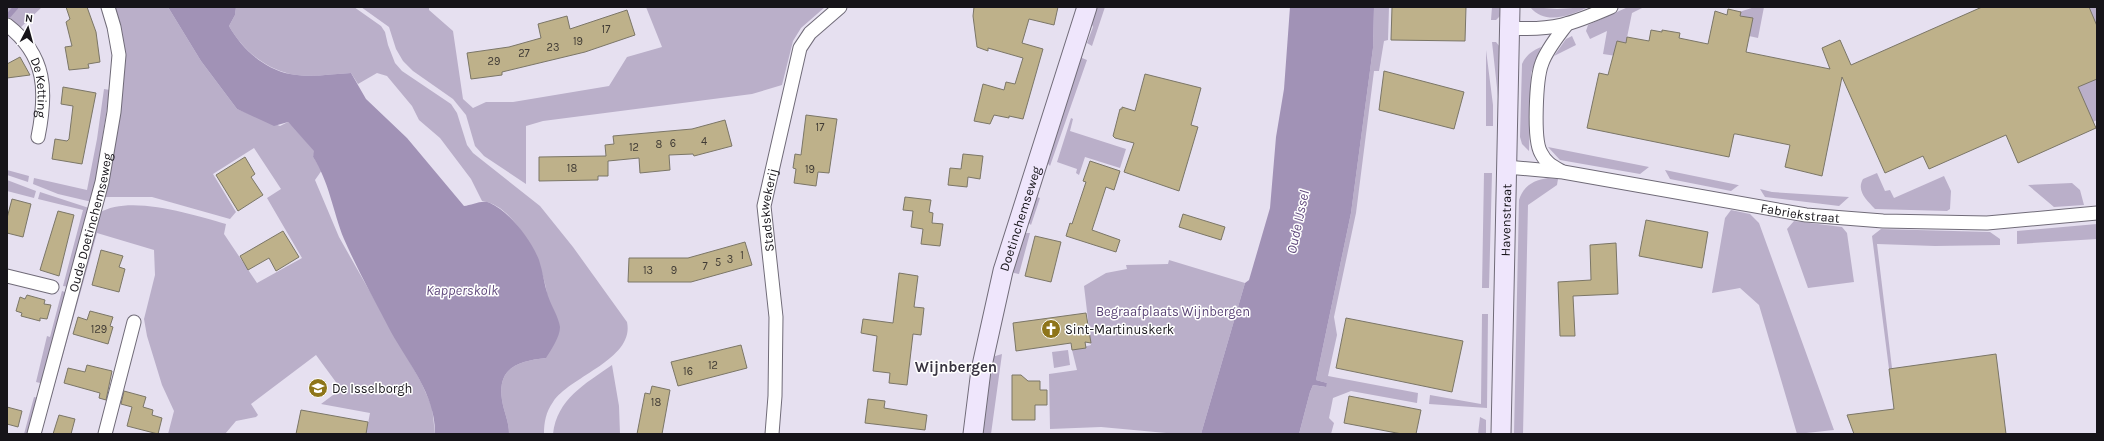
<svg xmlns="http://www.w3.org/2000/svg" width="2104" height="441" font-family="Karla,sans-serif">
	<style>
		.green { fill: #baafc9 }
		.water { fill: #a192b6 }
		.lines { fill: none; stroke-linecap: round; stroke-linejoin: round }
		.stream { stroke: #a192b6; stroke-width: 5 }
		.building { fill: #beb18a; stroke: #7b7667 }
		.street-casing { stroke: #706b78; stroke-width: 15 }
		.secondary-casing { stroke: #706b78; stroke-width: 21 }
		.street { stroke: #fff; stroke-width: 13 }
		.secondary { stroke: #efe6fc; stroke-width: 19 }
		.labels { text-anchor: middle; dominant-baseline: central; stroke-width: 3; stroke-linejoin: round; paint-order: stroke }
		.number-label { font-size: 11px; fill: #403b35 }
		.street-label { font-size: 13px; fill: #161419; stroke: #fff }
		.park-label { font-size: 13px; fill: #5b4477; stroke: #fff }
		.poi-label { font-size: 13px; fill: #161419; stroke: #fff; text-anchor: start }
		.water-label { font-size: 14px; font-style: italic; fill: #624b7e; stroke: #fff }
		.quarter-label { font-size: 15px; font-weight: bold; fill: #383340; stroke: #fff }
	</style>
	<rect width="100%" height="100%" fill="#e6e0f0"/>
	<path class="green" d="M7,7H42L19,29L7,18Z
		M112,7H168L201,61L237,109L280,126L288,122L315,151L313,157L322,170L315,180L339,237L421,382L432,407L435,434H366L370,413L321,404L341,389L316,355L251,404L258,415L256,417L236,421L225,434H168L174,411L162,385L147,336L144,319L155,275L154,250L97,233L41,434H39L99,213C130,194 193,215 226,224L224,234L257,283L302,258L267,198L281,189L254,148L213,174L236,212L230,219L152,197H103L114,121Z
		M236,7H354L381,26L385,32L388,45L395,63L402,71L451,104L457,113L467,145L473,153L540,206L573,247L627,322C635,359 570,376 553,402C546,412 544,422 544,434H509C509,421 504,413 502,400C497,367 519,361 546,358C547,337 550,314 547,294C543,264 516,205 482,201L471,179L440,138L419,120L412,106L387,76L377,73L358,84L351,73C332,74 309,78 290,74C264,68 242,49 229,26L235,15Z
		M361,7H429V10L453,31L463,99L473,108L486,102H513L609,86L627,57L662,47L646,7H825L801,28L793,41L782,85L752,94L543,121L526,126V184L484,156L475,146L466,115L453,99L413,71L403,61L396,49L389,27Z
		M1094,7H1105L1092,46L1087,43L1093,27L1090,20Z
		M1374,7H1389L1388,40L1384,41L1379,71H1374L1356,213L1334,317L1337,335L1328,376L1418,393L1417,403L1351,391L1333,398L1329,418L1334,423L1331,434H1299L1310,392L1313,385L1325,387L1327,383L1316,380L1351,213L1373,48Z
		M1492,7H1501V15L1496,20H1491Z
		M1530,7L1557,9L1589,7C1570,15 1546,26 1530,7Z
		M1628,7H1644L1632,13L1623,57L1603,54L1607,31L1590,39L1586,31L1588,25Z
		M1755,7H1764L1758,38L1749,36L1739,12Z
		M2087,7H2097V120L2093,122L2078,87Z
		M1572,36L1576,45L1554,56L1566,39Z
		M1492,42H1496L1500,47L1499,106Z
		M1541,47L1531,73L1529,151L1522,144L1520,137L1522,64C1526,55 1532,51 1541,47Z
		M1486,50L1493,105V126H1486Z
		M1077,56L1087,60L1050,166L1045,160Z
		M104,89L110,90L92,202L58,194L33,184L34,178L87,190L97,139Z
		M1071,118L1073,119L1070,131L1126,149L1120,168L1085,157L1079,175L1076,173L1077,169L1057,162Z
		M1548,147L1649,167L1640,174L1560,160Z
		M7,170L29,176L28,182L7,175Z
		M1665,170L1738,185H1739L1731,191L1670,179Z
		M1484,173H1492L1489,288H1482Z
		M1877,173L1885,191L1890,190L1894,198L1944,176L1951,191L1950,209L1947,211L1875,209C1867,200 1856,191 1863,179Z
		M1548,178L1558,179L1557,185L1528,205L1523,434H1514L1519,200C1523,186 1534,180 1548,178Z
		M7,180L36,191L34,198L7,191Z
		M2072,183L2080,190L2084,205L2054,207L2028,185Z
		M1760,189L1772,192L1849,197L1839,206L1765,197Z
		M40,192L89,208L69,287L63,286L83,210L38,199Z
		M1033,196L1040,198L1031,225L1026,220Z
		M1731,210L1750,214L1759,223L1834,430L1797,434L1759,305L1740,288L1712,293L1725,218Z
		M1794,221L1842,227L1847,233L1854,282L1808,288L1787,229Z
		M2097,224V239L2017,244V231Z
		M1881,229L1990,232L2000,239V245L1935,246L1877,244L1892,368L1889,369L1872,236Z
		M1027,233H1030L1019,274L1014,273L1011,269L1022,234Z
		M1169,260L1245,283L1201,434H1177L1101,427L1050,429L1049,374L1077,370L1072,350L1091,345L1084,286L1106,273L1127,269L1126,265L1168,264Z
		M62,291L68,293L44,384L36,382L47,336L50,337Z
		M1482,314H1488L1487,408L1429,404L1430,395L1481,404Z
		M1068,350L1070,365L1054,368L1052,352Z
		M1002,354L991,434H981L992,357Z
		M612,365L619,406L620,434H553C557,399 585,384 612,365Z
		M34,397L39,398L29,434H24Z
		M1480,417L1486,420V434H1478Z"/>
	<path class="water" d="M168,7H236L235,15L229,26C242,49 264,69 290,74C309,78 332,74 351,73L366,99L407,138L464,206C472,205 483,199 490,203C510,212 531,240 539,260C543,272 544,284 548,296C551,305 559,318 560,327C560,337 551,350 546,358C519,361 497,367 502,400C504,413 509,421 509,434H435C436,396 409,364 391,332C375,301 358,271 344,239C333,212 329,181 313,157L314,151L288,122L274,126L237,109L201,61Z
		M1290,7H1374L1373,48L1351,213L1316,380L1327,383L1326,387L1313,385L1310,392L1299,434H1201L1245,283L1249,280L1270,208L1276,137L1284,89Z"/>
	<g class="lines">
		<path class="stream" d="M9,15L16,7"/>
	</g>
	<path class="building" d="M66,7H87L96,32L100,62L88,64L89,68L69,70L65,47L72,46L66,22L70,19Z
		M974,7H1058L1054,25L1029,19L1022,43L1043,49L1023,119L1009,116V118L994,115L990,124L974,121L983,84L1004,90L1006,82L1015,84L1023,58L988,48V51L977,47L973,16Z
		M1392,7H1466L1465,41L1391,40Z
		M1982,7H2089L2097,26V79L2078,87L2096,128L2018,163L2006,135L1929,169L1923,156L1885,173L1842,77L1822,176L1785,167L1790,145L1736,134H1734L1729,157L1587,128L1599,73L1608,75L1617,41L1626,43L1627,37L1649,41L1651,30L1662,32V30L1680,33L1679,38L1708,44L1715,11L1727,15L1728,9L1741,12L1740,16L1753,18L1746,52L1830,69L1822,48L1840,40L1851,65Z
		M627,10L635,35L585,52L502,72V75L471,79L467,53L509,47L541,38L538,24L567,16L570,29Z
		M20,57L30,75L7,78V64Z
		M1384,71L1464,92L1454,129L1379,110Z
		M1145,74L1201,88L1191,125L1198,127L1179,191L1124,172L1134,143L1115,138L1113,136L1120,109H1122V107L1135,111Z
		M63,87L96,93L82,164L52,159L55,139L67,141L69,139L73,106L61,104Z
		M806,115L837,119L829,173L818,172L816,186L794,183L796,169L793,168L795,154L801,155Z
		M725,120L732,146L694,156L693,154L669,155L670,170L640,173L639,158L608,161V176H598V180L539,181V157L606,156L605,145L614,144L613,136L692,129Z
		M963,154L983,156L980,179L968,177L967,187L948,185L950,168L961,169Z
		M245,157L255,174L251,177L263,195L238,211L216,175Z
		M1090,161L1120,171L1114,190L1106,187L1092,230L1120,240L1116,252L1066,236L1070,223L1072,224L1086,182L1083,181Z
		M905,197L931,200L929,212L933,213L932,223L943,224L940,246L921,244L923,229L911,227L913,211L903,210Z
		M12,199L31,204L23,237L7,233V218Z
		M58,211L74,215L59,276L40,270Z
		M1183,214L1225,227L1221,240L1179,227Z
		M1646,220L1708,232L1702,268L1639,256Z
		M283,231L299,257L276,271L269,258L248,270L240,256Z
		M1035,236L1061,242L1051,282L1025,276Z
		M745,242L752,265L691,282H628L629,258H688Z
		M1616,243L1618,294L1573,296L1575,336H1560L1558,282L1591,280L1590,245Z
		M101,250L123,256L119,267L125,269L119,292L92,285Z
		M899,273L918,276L914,307L924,308L921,335L913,334L907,385L889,383L890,373L873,371L877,336L861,333L863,319L893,323Z
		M27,295L45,300L44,304L51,305L47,319L40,318V321L21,316L22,313L16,311L20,297L25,299Z
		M90,311L113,317L110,326L113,327L108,344L73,334L78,317L87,320Z
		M1086,313L1091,343L1085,342L1086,348L1072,350L1071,343L1016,351L1013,323Z
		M1346,318L1463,341L1452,392L1336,368Z
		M741,345L747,368L678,386L671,362Z
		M1996,354L2006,434H1854L1847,415L1894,409L1889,369Z
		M87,365L112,371L106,400L99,398L100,393L64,383L68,368L85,372Z
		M1012,375H1021L1028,381H1040V390H1047V405H1035V420H1012Z
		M652,386L670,390L662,434H637L645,393L650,394Z
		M124,391L146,397L143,407L153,410L152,415L162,418L158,434L127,426L132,407L121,404Z
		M1349,396L1421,410L1416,434H1402L1344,423Z
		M868,399L885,401L884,408L927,415L925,430L865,423Z
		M7,407L22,411L18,427L7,424Z
		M301,410L368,422L366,434H296Z
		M59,415L75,419L71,434H53Z"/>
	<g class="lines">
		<defs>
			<g id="street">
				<path id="s1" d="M7,25C47,56 47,92 38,137"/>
				<path d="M1510,28C1553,31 1572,24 1611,7"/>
				<path id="s2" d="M1506,167L1563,172L1806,215L1883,221L1987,223L2097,213"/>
				<path d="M1561,171C1552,166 1546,163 1541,153C1533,140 1536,78 1542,63C1547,49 1558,36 1567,24"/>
				<path d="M7,276L52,287"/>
				<path id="s3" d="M34,434L102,182L114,112L119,55L114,27L108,7"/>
				<path d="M105,434L134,322"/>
				<path id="s4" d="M772,434L775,396L776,317L764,206L800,48L810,33L840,7"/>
			</g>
			<g id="secondary">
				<path id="s5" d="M973,434L981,370L1003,271L1087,7"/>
				<path id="s6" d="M1501,434L1510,7"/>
			</g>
		</defs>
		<use href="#street" class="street-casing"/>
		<use href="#secondary" class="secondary-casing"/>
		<use href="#street" class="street"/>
		<use href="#secondary" class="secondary"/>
	</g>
	<defs>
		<symbol id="church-disc" viewBox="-11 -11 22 22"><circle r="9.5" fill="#8e751a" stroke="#fff"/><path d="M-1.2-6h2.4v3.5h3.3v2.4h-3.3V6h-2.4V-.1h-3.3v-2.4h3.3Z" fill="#fff"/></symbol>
		<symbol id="school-disc" viewBox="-11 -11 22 22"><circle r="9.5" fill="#8e751a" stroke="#fff"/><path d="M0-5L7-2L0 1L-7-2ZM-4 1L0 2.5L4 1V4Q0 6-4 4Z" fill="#fff"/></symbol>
	</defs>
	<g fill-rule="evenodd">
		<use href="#church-disc" x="1040" y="318" width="22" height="22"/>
		<use href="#school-disc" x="307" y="377" width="22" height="22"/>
	</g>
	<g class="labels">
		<g class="number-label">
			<text x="606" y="29">17</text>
			<text x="578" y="41">19</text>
			<text x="553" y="47">23</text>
			<text x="524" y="53">27</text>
			<text x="494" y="61">29</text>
			<text x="820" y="127">17</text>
			<text x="704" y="141">4</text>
			<text x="673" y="143">6</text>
			<text x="659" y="144">8</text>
			<text x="634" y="147">12</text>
			<text x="572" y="168">18</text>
			<text x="810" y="169">19</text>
			<text x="742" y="255">1</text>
			<text x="730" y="259">3</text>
			<text x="718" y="262">5</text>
			<text x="705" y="266">7</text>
			<text x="648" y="270">13</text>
			<text x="674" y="270">9</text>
			<text x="99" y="329">129</text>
			<text x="713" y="365">12</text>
			<text x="688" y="371">16</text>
			<text x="656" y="402">18</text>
		</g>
		<g class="street-label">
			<text stroke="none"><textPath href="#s1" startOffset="74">De Ketting</textPath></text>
			<text stroke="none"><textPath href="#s4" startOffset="225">Stadskwekerij</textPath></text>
			<text stroke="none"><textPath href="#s2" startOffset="298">Fabriekstraat</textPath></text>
			<text stroke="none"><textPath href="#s5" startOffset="221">Doetinchemseweg</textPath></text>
			<text stroke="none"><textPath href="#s6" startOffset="214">Havenstraat</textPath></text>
			<text stroke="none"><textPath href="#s3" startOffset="219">Oude Doetinchemseweg</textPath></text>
		</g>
		<g class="park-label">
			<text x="1173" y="311">Begraafplaats Wijnbergen</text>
		</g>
		<g class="poi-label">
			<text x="1065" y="329">Sint-Martinuskerk</text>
			<text x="332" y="388">De Isselborgh</text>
		</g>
		<g class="water-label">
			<text transform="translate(1298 222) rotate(-78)">Oude IJssel</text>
			<text x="462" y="290">Kapperskolk</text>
		</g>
		<g class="quarter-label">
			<text x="956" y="367">Wijnbergen</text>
		</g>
	</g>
	<rect width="2104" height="441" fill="none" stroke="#161419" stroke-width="16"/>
	<g transform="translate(28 28) rotate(6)" stroke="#ffffff" stroke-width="3" paint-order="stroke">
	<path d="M0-3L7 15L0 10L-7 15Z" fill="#161419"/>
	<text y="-6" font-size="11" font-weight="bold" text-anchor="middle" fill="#161419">N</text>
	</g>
</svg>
